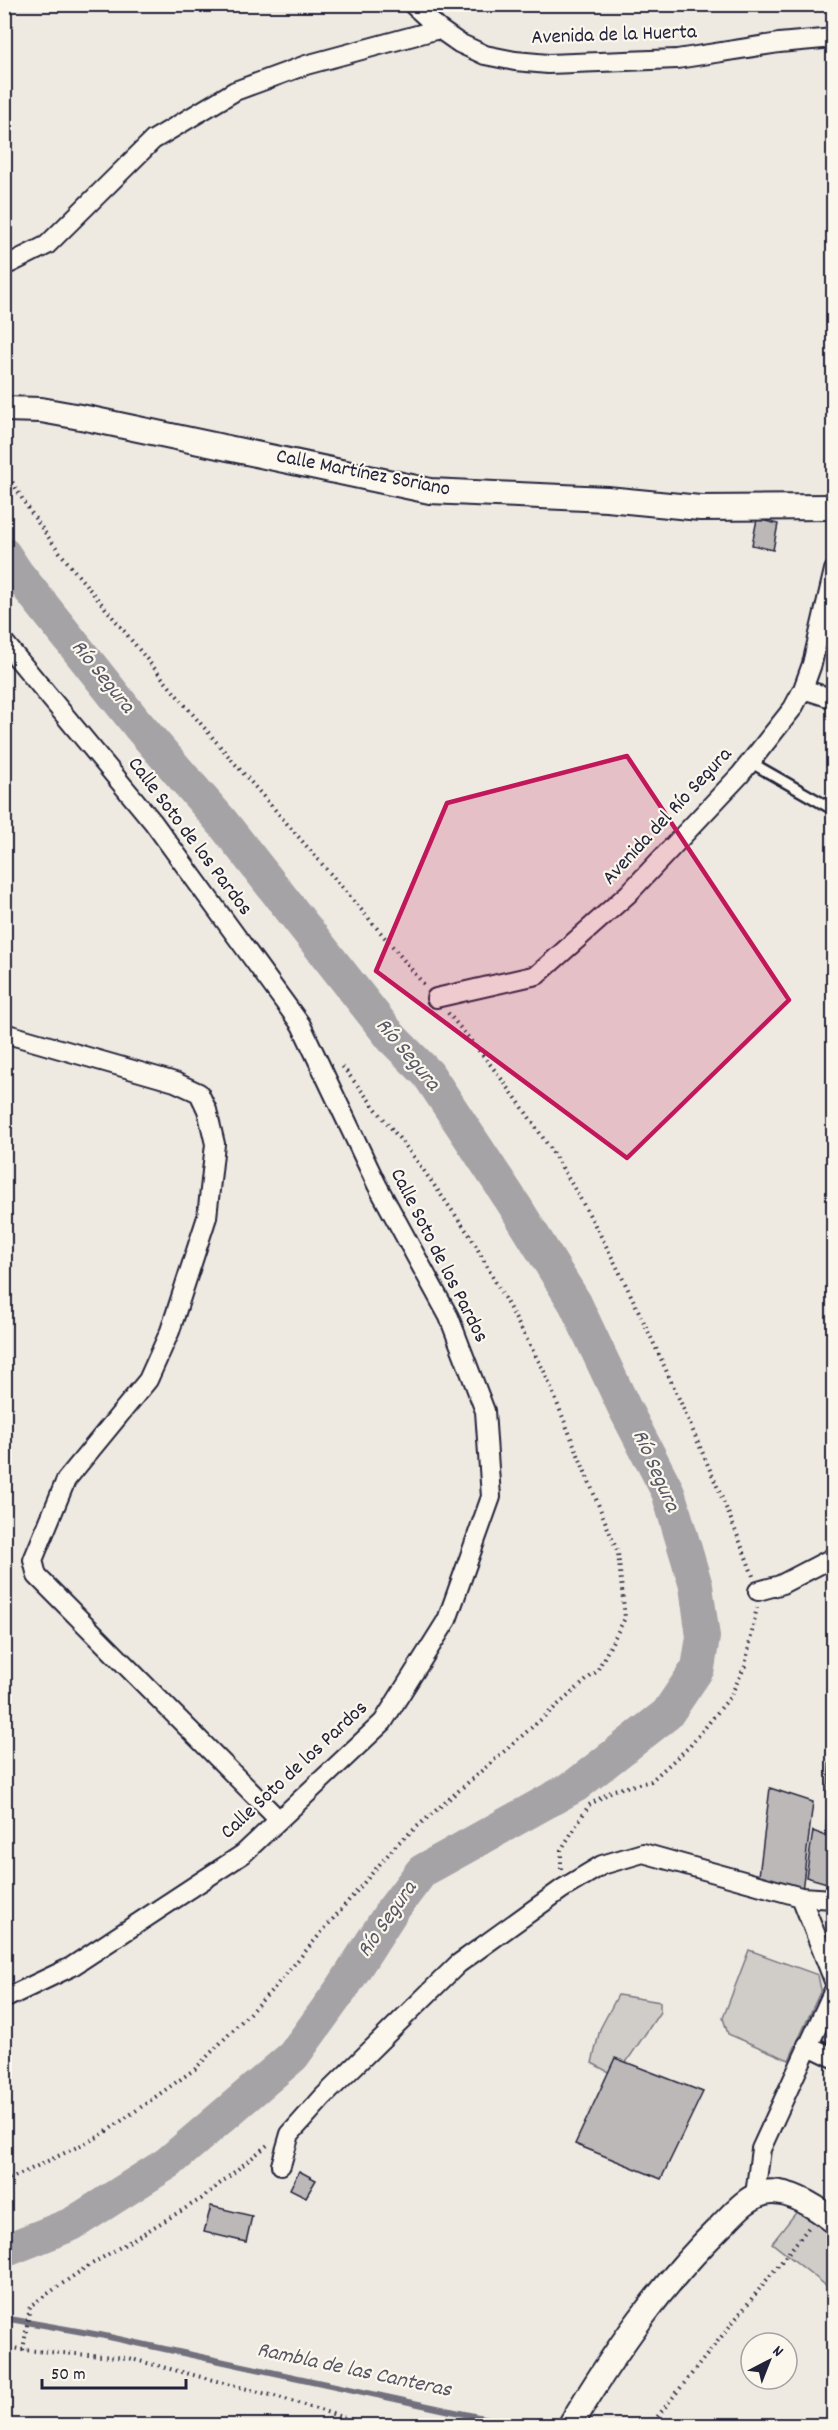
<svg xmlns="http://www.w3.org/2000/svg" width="838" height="2430" font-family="Dekko,sans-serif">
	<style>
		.green { fill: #d0cdc9; stroke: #797882; stroke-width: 1.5 }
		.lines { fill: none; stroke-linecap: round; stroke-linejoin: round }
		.stream { stroke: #716f7c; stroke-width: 6 }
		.river { stroke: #a6a3a7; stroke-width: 34 }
		.building { fill: #bcb8b8; stroke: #22223b; stroke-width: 1.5 }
		.lane-casing { stroke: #22223b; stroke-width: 14 }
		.street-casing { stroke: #22223b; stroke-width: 22 }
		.secondary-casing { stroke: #22223b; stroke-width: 28 }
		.path { stroke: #22223b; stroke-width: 4; stroke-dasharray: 1.5 4.5; stroke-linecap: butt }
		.lane { stroke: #fbf7ec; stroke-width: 9 }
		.street { stroke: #fbf7ec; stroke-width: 18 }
		.secondary { stroke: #fbf7ec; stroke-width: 24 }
		.marked { fill: #c2185b; fill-opacity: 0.2; stroke: #c2185b; stroke-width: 4.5; stroke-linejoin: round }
		.labels { text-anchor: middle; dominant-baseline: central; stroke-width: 4.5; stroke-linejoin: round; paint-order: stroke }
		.street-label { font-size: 21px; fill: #22223b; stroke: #fbf7ec }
		.water-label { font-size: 22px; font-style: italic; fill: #575666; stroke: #fbf7ec }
	</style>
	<rect width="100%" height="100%" fill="#eeeae2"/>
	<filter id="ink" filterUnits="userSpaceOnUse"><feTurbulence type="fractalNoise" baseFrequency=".0167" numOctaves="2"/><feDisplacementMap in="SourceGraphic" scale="12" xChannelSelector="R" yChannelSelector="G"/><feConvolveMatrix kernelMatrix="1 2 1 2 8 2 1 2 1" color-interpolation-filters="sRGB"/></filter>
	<g filter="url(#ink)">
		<path class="green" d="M749,1950L818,1975L821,1990L789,2060L728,2034L723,2018Z
			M618,1995L660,2002V2012L625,2064L610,2073L592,2063L600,2029Z
			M798,2210L833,2233V2291L772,2243Z"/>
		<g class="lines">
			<path class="stream" d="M4,2318L100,2335L520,2426"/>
			<path class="river" d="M4,554L16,572L138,725L222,822L392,1038L428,1074L515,1206L575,1303L624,1407L668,1492L696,1586L703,1637L698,1668L667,1714L575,1786L422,1871L391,1912L343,1987L293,2056L168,2163L72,2224L4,2251"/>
		</g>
		<path class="building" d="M757,519L778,524L773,550L752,545Z
			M834,1740V1885L806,1877L813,1831L826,1836L830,1746Z
			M770,1788L813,1802L802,1891L759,1876Z
			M834,2015V2046L821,2039Z
			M615,2058L703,2092L661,2179L575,2144Z
			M299,2171L316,2180L306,2197L290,2189Z
			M211,2206L252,2216L246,2242L204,2232Z"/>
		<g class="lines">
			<defs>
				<path id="lane" d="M750,762L834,810"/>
				<path id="street" d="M412,4L439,29L459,43L485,55L515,61L548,64L677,59L779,43L834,38
					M4,262L11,263L47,245L153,140L235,91L306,65L439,29
					M4,642L153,822L301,1025L377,1185L449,1317L485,1411L491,1497L447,1620L383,1722L243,1854L71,1967L4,1999
					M803,689L834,699
					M436,998L537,975L628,894L740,775L793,708L803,689L812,664L834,570
					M4,1033L175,1082L199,1093L207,1110L215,1144L207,1217L170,1331L148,1380L66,1480L33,1560L37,1576L279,1820
					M758,1591L780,1585L834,1557
					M801,1897L834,1981
					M807,2045L834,2058
					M281,2165L290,2134L323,2097L458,1964L562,1889L602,1865L643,1853L801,1897L834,1899
					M755,2195L761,2149L834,1990"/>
				<path id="secondary" d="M4,409L41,410L86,418L430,491L607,499L700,508L834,507
					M570,2426C614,2352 660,2286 721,2226C733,2214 747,2197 764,2193C787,2188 816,2207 834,2221"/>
			</defs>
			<use href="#lane" class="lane-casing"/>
			<use href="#street" class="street-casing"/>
			<use href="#secondary" class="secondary-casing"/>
			<path class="path" d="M4,466C34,527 82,579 124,631C221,752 327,866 426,987
				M448,1013C476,1047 505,1081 529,1117C590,1205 636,1303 680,1401C705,1459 731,1516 753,1576
				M561,1869V1850L589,1805L614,1790L651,1781L690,1746L730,1697L745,1666L757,1607
				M4,2182L100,2136L195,2069L274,1988L397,1844L597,1671L625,1618L618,1553L544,1371L471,1237L414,1157L342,1066
				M4,2346L23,2350L128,2358L282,2398L370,2426
				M23,2350L30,2306L85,2268L201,2199L270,2143
				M650,2426L809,2227"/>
			<use href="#lane" class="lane"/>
			<use href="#street" class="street"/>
			<use href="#secondary" class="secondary"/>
		</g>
	</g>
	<path class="marked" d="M627,756L789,1000L627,1158L376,971L447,803Z"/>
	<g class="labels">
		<g class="street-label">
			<text transform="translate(614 36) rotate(-2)">Avenida de la Huerta</text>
			<text transform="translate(363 474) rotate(11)">Calle Martínez Soriano</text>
			<text transform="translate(668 817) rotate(-47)">Avenida del Río Segura</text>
			<text transform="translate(189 837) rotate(53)">Calle Soto de los Pardos</text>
			<text transform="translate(438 1256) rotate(63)">Calle Soto de los Pardos</text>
			<text transform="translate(295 1771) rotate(-43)">Calle Soto de los Pardos</text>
		</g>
		<g class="water-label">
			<text transform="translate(102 677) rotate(51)">Río Segura</text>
			<text transform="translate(407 1055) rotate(50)">Río Segura</text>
			<text transform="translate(655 1471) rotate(66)">Río Segura</text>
			<text transform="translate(388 1920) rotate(-55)">Río Segura</text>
			<text transform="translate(354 2371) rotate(12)">Rambla de las Canteras</text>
		</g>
	</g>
	<rect width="838" height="2430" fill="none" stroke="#fbf7ec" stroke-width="24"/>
	<rect x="12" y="12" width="814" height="2406" fill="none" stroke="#22223b" stroke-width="2" filter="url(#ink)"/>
	<g transform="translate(769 2361) rotate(42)"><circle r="28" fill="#fbf7ec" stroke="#a4a2a5" stroke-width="1.5"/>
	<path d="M0-4.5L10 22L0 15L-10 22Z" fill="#22223b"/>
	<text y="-9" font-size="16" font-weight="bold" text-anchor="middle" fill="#22223b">N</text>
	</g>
	<path d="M42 2379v9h144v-9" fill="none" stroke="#22223b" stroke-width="3"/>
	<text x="51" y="2379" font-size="18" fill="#22223b" stroke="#fbf7ec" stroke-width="4.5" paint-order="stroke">50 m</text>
</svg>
